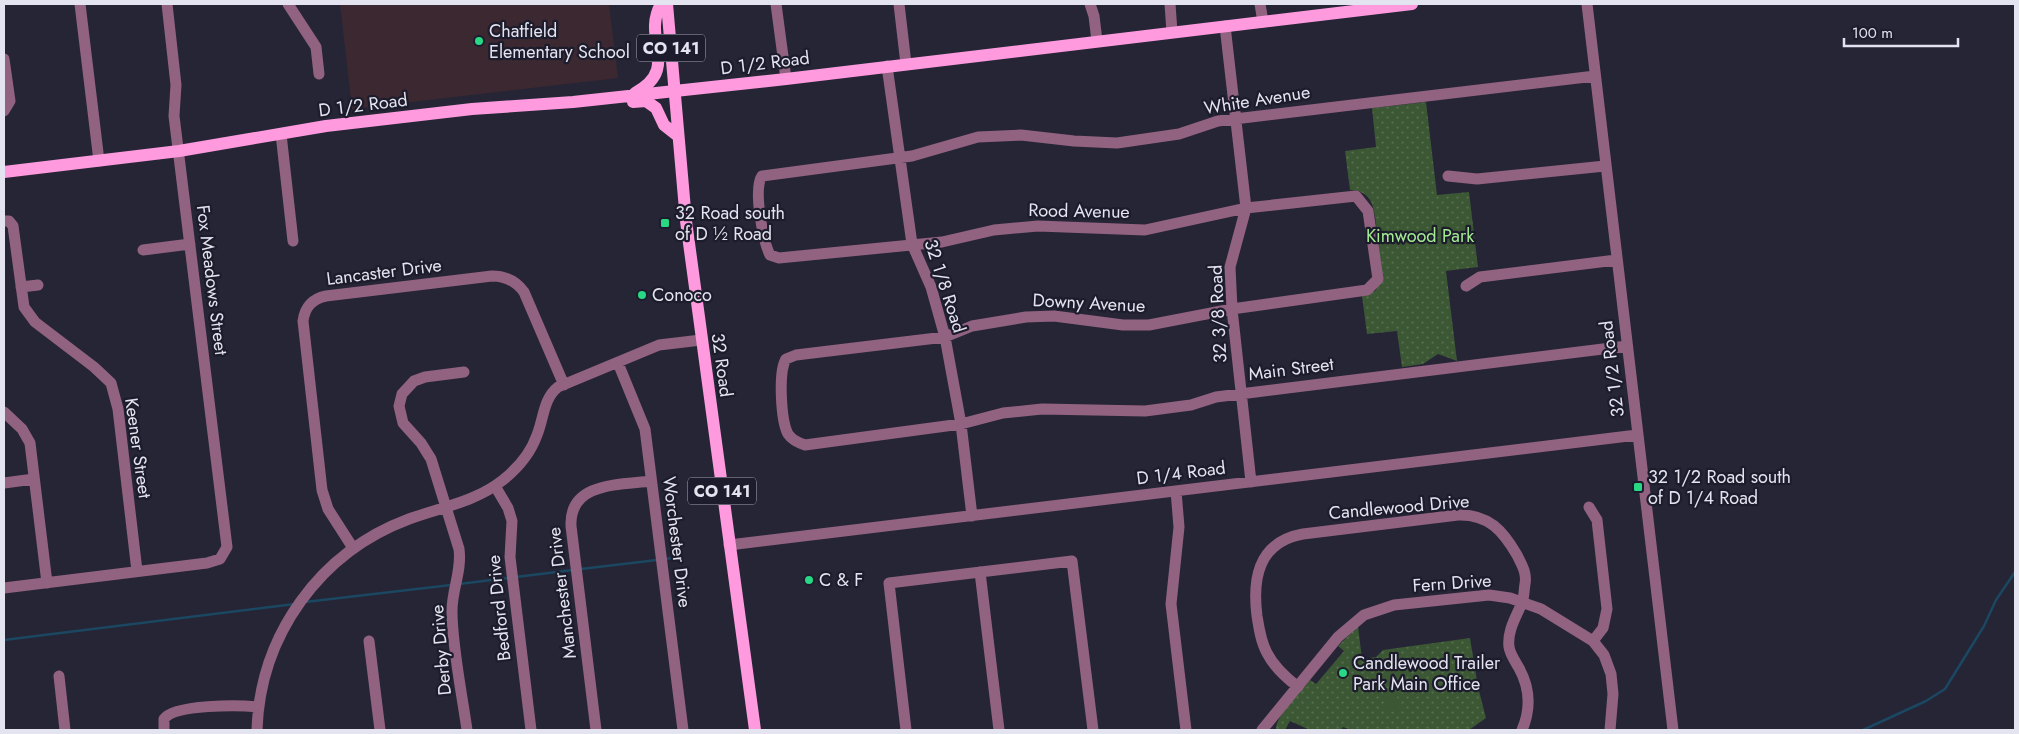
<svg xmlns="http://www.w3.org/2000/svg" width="2019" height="734" font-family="Jost,sans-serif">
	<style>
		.education { fill: #3b2831 }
		.park { fill: url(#park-dots) }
		.garden { fill: #3b5733 }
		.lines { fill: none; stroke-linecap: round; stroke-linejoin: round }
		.stream { stroke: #1b4761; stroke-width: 2.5 }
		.minor { stroke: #926281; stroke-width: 11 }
		.major { stroke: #fe9add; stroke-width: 12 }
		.poi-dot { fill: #29d885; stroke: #1c1c2c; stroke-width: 2 }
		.labels { text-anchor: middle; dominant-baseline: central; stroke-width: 4.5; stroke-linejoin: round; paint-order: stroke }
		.shield { fill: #1c1c2c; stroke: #a8a8b5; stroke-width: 1 }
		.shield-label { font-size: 16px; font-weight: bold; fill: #e4e4f0 }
		.poi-label { font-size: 18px; fill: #e4e4f0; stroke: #1c1c2c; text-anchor: start }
		.street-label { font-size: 18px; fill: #e4e4f0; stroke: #1c1c2c }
		.park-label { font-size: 18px; fill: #a4eb91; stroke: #1c1c2c }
	</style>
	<defs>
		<pattern id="park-dots" width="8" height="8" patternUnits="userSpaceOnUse" patternTransform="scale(1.25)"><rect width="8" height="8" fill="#3b5733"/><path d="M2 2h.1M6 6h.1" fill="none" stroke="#576f51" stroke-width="1.8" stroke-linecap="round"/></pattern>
	</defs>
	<rect width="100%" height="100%" fill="#252536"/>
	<path class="education" d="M340,4H609L618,78L352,109Z"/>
	<path class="park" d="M1426,102L1437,195L1469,192L1478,267L1446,271L1457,361L1438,354L1423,364L1402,367L1397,331L1367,334L1362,296L1375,291L1381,282C1379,265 1378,212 1370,200C1366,193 1358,190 1350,190L1345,151L1376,147L1372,108Z
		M1358,626L1362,659L1376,657L1383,650L1470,638L1478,687L1486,718L1469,730H1351L1343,727L1341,730H1310L1290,721L1285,730H1276C1275,716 1301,691 1310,680L1316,684L1344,651L1338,646Z"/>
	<path class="garden" d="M1399,664L1406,673L1386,685L1380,675Z
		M1396,690L1399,711L1386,712L1383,691Z"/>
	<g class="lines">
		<path class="stream" d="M665,559L681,557
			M581,569L657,560
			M516,577L573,570
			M459,584L508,578
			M305,602L451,585
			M4,640L295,604
			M1863,730L1926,701L1945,689L1984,626L1996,600L2015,572"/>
		<path class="minor" d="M80,4L99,161
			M288,4L316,47L319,74
			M776,4L786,79
			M899,4L906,64
			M1090,4L1094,16L1097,41
			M1170,4L1172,32
			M1260,4L1263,22
			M1587,4L1673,730
			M1225,26L1246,208L1230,267L1232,309L1251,482
			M4,59L10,101L4,111
			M887,66L912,244L931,287L945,337L961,424L972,516
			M1595,76L1218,121L1179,134L1117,143L1074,141L1021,135L978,137L912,156L762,176C753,189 763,241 770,255L779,258L942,242L994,230L1038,226L1145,230L1246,208L1356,196L1368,211L1378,279L1367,290L1232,309L1149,325H1123L1054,316L1026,317L972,326L945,337L796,355L786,359C778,372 781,421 788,434C792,440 799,443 805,445L961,424L1003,413L1042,409L1145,411L1191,405L1216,397L1240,394L1627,346
			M281,134L293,241
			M1448,176L1477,179L1605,166
			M4,221H9L13,226L24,307L35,322L94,367L111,383L118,409L137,571
			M143,250L190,244
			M1466,286L1480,277L1616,260
			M21,287L38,285
			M618,363L645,429L683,730
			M464,372L425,377L414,381L402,394L399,406L403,423L421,443L431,459L459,549C462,571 452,589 452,611C452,646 462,694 467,730
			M4,412L22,429L30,443L47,583
			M4,483L34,479
			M495,486L508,508L512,521L510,557L531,730
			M1176,491L1179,527L1171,604L1186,730
			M1589,507L1597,520L1607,609L1603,628L1593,641
			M729,545L1637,435
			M353,548L328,509L322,490L303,321C305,307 312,299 326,296L492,276C506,276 516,281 524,292L564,385
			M980,572L999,730
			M4,588L207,563L220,559L227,547L174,116L176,85L167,4
			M369,641L380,730
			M59,676L65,730
			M1298,687C1285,677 1274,667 1267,653C1261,642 1259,629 1257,616C1252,577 1259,542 1303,534L1458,515C1489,514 1503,531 1517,555C1522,565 1527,573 1525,584C1524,590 1524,598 1522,603C1516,617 1507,631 1509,647C1510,654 1515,661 1519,668C1530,688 1531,709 1522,730
			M164,730V719C174,704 240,705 258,707
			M257,730C260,635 320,552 409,519C442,507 475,502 503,480C518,468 531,452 537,435C544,418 543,399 558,387L659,345L701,340
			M596,730L571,526C569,482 620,485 651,481
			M906,730L889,583L1072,561L1093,730
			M1262,730L1338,637L1364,615L1394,605L1489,595L1510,598L1541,609L1593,641L1604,655L1611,674L1613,694L1610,730"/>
		<path class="major" d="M667,4L686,221L755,730
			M635,93C681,68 641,39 661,4
			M633,102L646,101L656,108L664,125L678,136
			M4,172L179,151L326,126L472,109L573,102L786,79L1412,4"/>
	</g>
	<g class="poi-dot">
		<circle cx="479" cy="41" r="5"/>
		<rect x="660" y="218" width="10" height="10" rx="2.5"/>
		<circle cx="642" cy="295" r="5"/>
		<rect x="1633" y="482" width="10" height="10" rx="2.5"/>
		<circle cx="809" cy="580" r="5"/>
		<circle cx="1343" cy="673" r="5"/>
	</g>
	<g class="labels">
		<g class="shield">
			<rect x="637" y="34.5" width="68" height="27" rx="4"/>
			<rect x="688" y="477.5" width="68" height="27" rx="4"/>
		</g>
		<g class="shield-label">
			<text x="671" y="48">CO 141</text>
			<text x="722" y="491">CO 141</text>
		</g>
		<g class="poi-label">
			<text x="489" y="31">Chatfield<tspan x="489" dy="21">Elementary School</tspan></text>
			<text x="675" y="213">32 Road south<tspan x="675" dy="21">of D ½ Road</tspan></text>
			<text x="652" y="295">Conoco</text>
			<text x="1648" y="477">32 1/2 Road south<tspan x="1648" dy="21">of D 1/4 Road</tspan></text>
			<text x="819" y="580">C &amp; F</text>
			<text x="1353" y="663">Candlewood Trailer<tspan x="1353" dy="21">Park Main Office</tspan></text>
		</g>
		<g class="street-label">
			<text transform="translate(765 63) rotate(-7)">D 1/2 Road</text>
			<text transform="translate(1257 100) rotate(-9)">White Avenue</text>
			<text transform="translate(363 105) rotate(-7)">D 1/2 Road</text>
			<text transform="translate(1079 211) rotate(1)">Rood Avenue</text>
			<text transform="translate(384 272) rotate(-7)">Lancaster Drive</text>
			<text transform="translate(212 280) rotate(83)">Fox Meadows Street</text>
			<text transform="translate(945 286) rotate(72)">32 1/8 Road</text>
			<text transform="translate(1089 303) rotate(3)">Downy Avenue</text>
			<text transform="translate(1218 314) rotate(-93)">32 3/8 Road</text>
			<text transform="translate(722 365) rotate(82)">32 Road</text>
			<text transform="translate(1291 369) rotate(-7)">Main Street</text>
			<text transform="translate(1612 369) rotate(-97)">32 1/2 Road</text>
			<text transform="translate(138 448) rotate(82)">Keener Street</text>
			<text transform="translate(1181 473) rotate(-7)">D 1/4 Road</text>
			<text transform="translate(1399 507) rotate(-5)">Candlewood Drive</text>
			<text transform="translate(677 542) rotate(83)">Worchester Drive</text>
			<text transform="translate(1452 583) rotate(-4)">Fern Drive</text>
			<text transform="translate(562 593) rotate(-97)">Manchester Drive</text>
			<text transform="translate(499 608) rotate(-96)">Bedford Drive</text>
			<text transform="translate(441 650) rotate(-95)">Derby Drive</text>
		</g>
		<g class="park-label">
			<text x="1420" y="236">Kimwood Park</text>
		</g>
	</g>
	<rect width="2019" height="734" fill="none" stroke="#e4e4f0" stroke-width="10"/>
	<path d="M1844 38v8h114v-8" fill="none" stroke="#e4e4f0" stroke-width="2.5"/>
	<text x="1852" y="38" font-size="15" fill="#e4e4f0" stroke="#1c1c2c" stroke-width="4" paint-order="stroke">100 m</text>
</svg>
